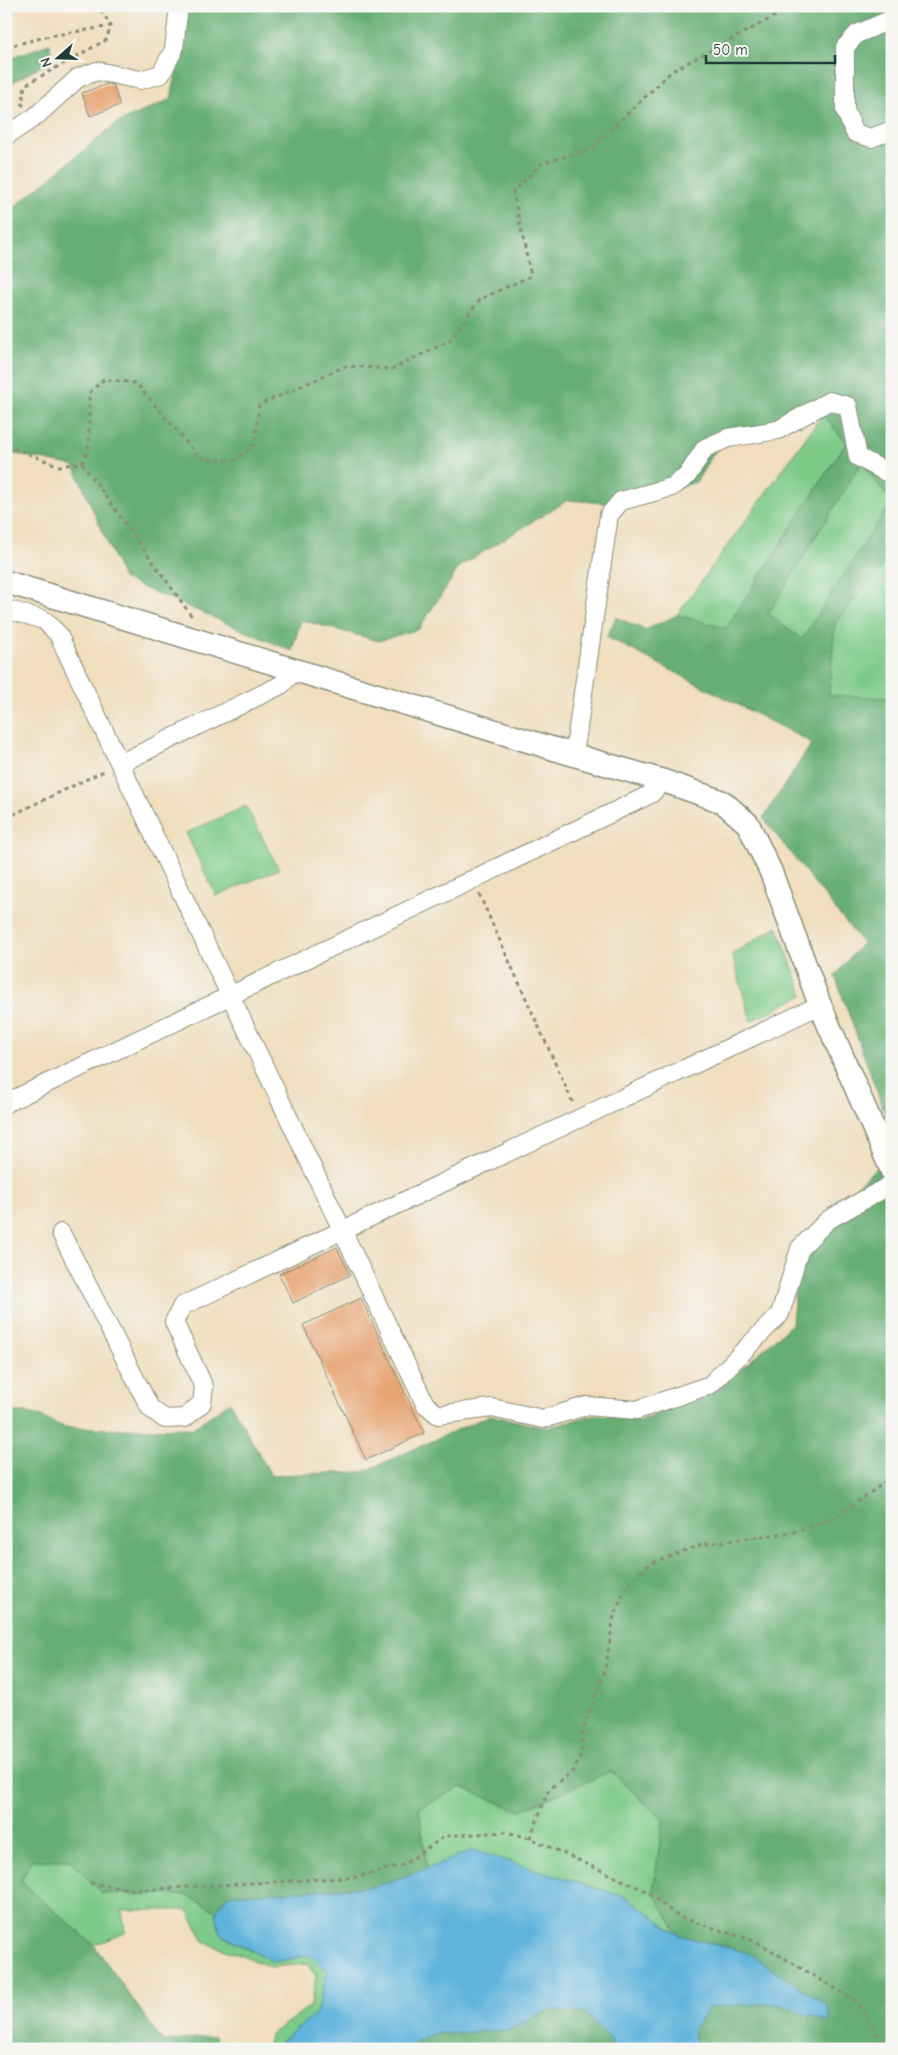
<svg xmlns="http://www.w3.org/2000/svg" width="898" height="2055" font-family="'Comic Neue',sans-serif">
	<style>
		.green { fill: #7dca88; stroke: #4e845e }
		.forest { fill: #66ae74; stroke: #427654; fill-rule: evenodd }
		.water { fill: #61b4dc; stroke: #407888 }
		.building { fill: #e69f6a }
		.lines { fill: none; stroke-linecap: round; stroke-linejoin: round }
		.minor-casing { stroke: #888e79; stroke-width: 20 }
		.tertiary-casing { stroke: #888e79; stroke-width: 25 }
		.path { stroke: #888e79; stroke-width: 3; stroke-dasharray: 4 4; stroke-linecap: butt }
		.minor { stroke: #fff; stroke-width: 18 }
		.tertiary { stroke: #fff; stroke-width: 22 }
	</style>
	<rect width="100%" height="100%" fill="#f6f6f2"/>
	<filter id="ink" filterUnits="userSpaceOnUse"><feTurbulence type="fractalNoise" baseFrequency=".02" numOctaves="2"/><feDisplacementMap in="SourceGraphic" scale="10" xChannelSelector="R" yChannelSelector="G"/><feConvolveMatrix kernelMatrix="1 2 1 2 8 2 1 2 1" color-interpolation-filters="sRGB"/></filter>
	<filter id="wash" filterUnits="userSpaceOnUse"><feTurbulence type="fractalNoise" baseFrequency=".0096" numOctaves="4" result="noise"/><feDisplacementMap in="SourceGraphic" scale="20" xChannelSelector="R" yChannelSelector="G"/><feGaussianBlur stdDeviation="1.12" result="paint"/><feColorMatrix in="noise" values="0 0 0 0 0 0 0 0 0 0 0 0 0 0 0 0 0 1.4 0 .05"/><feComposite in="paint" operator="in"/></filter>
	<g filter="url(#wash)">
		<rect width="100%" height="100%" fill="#f0debe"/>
		<path class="green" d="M823,414L846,443L726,629L677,615Z
			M862,462L891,502L802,640L768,614Z
			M892,555V698L829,696L835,623Z
			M246,806L279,869L216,896L186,833Z
			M777,926L803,995L751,1021L732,954Z
			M611,1771L663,1820L653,1892L679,1935L628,1898L472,1850L427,1869L419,1808L461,1787L519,1811Z
			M31,1860H70L103,1893L187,1895L216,1911L220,1934L274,1962L310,1955L328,1971L316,2014L280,2042L279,2049H267L270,2035L311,2005L316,1976L307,1964L271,1967L204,1942L188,1910H122L125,1933L94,1945L21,1882Z"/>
		<path class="forest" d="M190,6H892V555L835,623L829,695L892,698V1133L835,976L862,943L763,818L812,743L607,637L616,617L645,630L677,615L726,628L846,443L823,414L719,445L696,482L629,505L568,500L460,566L419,629L379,641L301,620L292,651L123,579L74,466L6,452V214L117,123L171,99ZM862,462L891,502L802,639L768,614Z
			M50,44L52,60L9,84L11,122L6,125V59Z
			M892,1153V2049H696L693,2030L709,2007L774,2003L829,2021L748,1953L679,1935L653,1892L663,1820L611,1771L519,1811L461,1787L419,1808L427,1869L373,1887L228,1895L216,1911L187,1895L102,1893L69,1860H31L21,1882L94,1945L163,2042L214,2036L222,2049H6V1415L16,1412L34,1414L64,1427L125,1429L193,1428L230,1402L271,1475L363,1472L490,1415L546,1428L597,1414L639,1421L716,1391L792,1324L799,1240Z
			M549,2010L585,2013L610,2038L614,2049H405L433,2034L509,2030Z"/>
		<path class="water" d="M472,1850L628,1898L679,1935L748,1953L828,2006L829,2022L774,2003L709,2007L693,2030L696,2049H614L610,2038L585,2013L549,2010L509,2030L433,2034L405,2049H279L280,2042L316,2014L328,1971L310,1955L274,1962L220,1934L216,1911L228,1895L373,1887L427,1869Z"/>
		<g id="blocks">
			<path class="building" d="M107,84L113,85L120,105L90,116L82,93Z
				M337,1247L350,1275L293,1303L279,1274Z
				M361,1298L424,1433L366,1460L303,1325Z"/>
		</g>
	</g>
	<g filter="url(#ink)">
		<use href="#blocks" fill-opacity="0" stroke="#888e79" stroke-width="1"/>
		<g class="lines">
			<defs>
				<path id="minor" d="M892,19L857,34L845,47V110L855,133L871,138L892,130
					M6,136L35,117L78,78L97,71L140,80L161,74L174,49L179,6
					M6,609L44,620L58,634L425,1404L438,1415L492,1408L543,1419L586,1406L637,1410L710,1385L780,1314L800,1248L828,1220L892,1184
					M574,755L609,515L621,501L672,487L687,476L705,448L728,438L778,430L829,401L848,406L858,457L888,473L892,471
					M121,763L281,685L295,670
					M6,1103L651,794L664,781
					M61,1233L150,1408L165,1419L185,1418L202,1403L204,1387L174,1322L182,1306L820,1005"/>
				<path id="tertiary" d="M6,582L574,755L664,781L723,802L748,824L771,872L820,1005L892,1171"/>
			</defs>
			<use href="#minor" class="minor-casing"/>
			<use href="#tertiary" class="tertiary-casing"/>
			<path class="path" d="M857,6L874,8
				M6,47L49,36L111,26
				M24,106L22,104L25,85L106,40L111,26L98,6
				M6,445L59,466L82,463L89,447V393L104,379L136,383L200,458L234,461L255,444L259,405L346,366L392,369L449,341L480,299L531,276L513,192L542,163L591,149L672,71L794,6
				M82,463L193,618
				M6,818L104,771
				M479,894L573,1103
				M530,1838L549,1789L573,1771L581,1755L583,1730L605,1670L614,1615L628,1584L651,1563L703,1544L794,1532L837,1517L892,1477
				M90,1883L136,1890L357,1877L403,1865L445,1836L506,1832L530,1838L646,1891L679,1917L757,1942L856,2001L887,2049"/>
			<use href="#minor" class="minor"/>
			<use href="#tertiary" class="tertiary"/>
		</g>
	</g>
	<rect width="898" height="2055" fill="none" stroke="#f6f6f2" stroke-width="25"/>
	<g transform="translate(58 58) rotate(250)" stroke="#f6f6f2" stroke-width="4" paint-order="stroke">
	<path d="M0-4L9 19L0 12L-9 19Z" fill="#1f3d34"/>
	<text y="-8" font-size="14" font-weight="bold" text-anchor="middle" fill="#1f3d34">N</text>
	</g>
	<path d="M706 55v8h129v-8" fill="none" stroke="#1f3d34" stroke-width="2.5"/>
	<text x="713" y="55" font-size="15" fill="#1f3d34" stroke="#f6f6f2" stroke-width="4" paint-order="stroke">50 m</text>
</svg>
